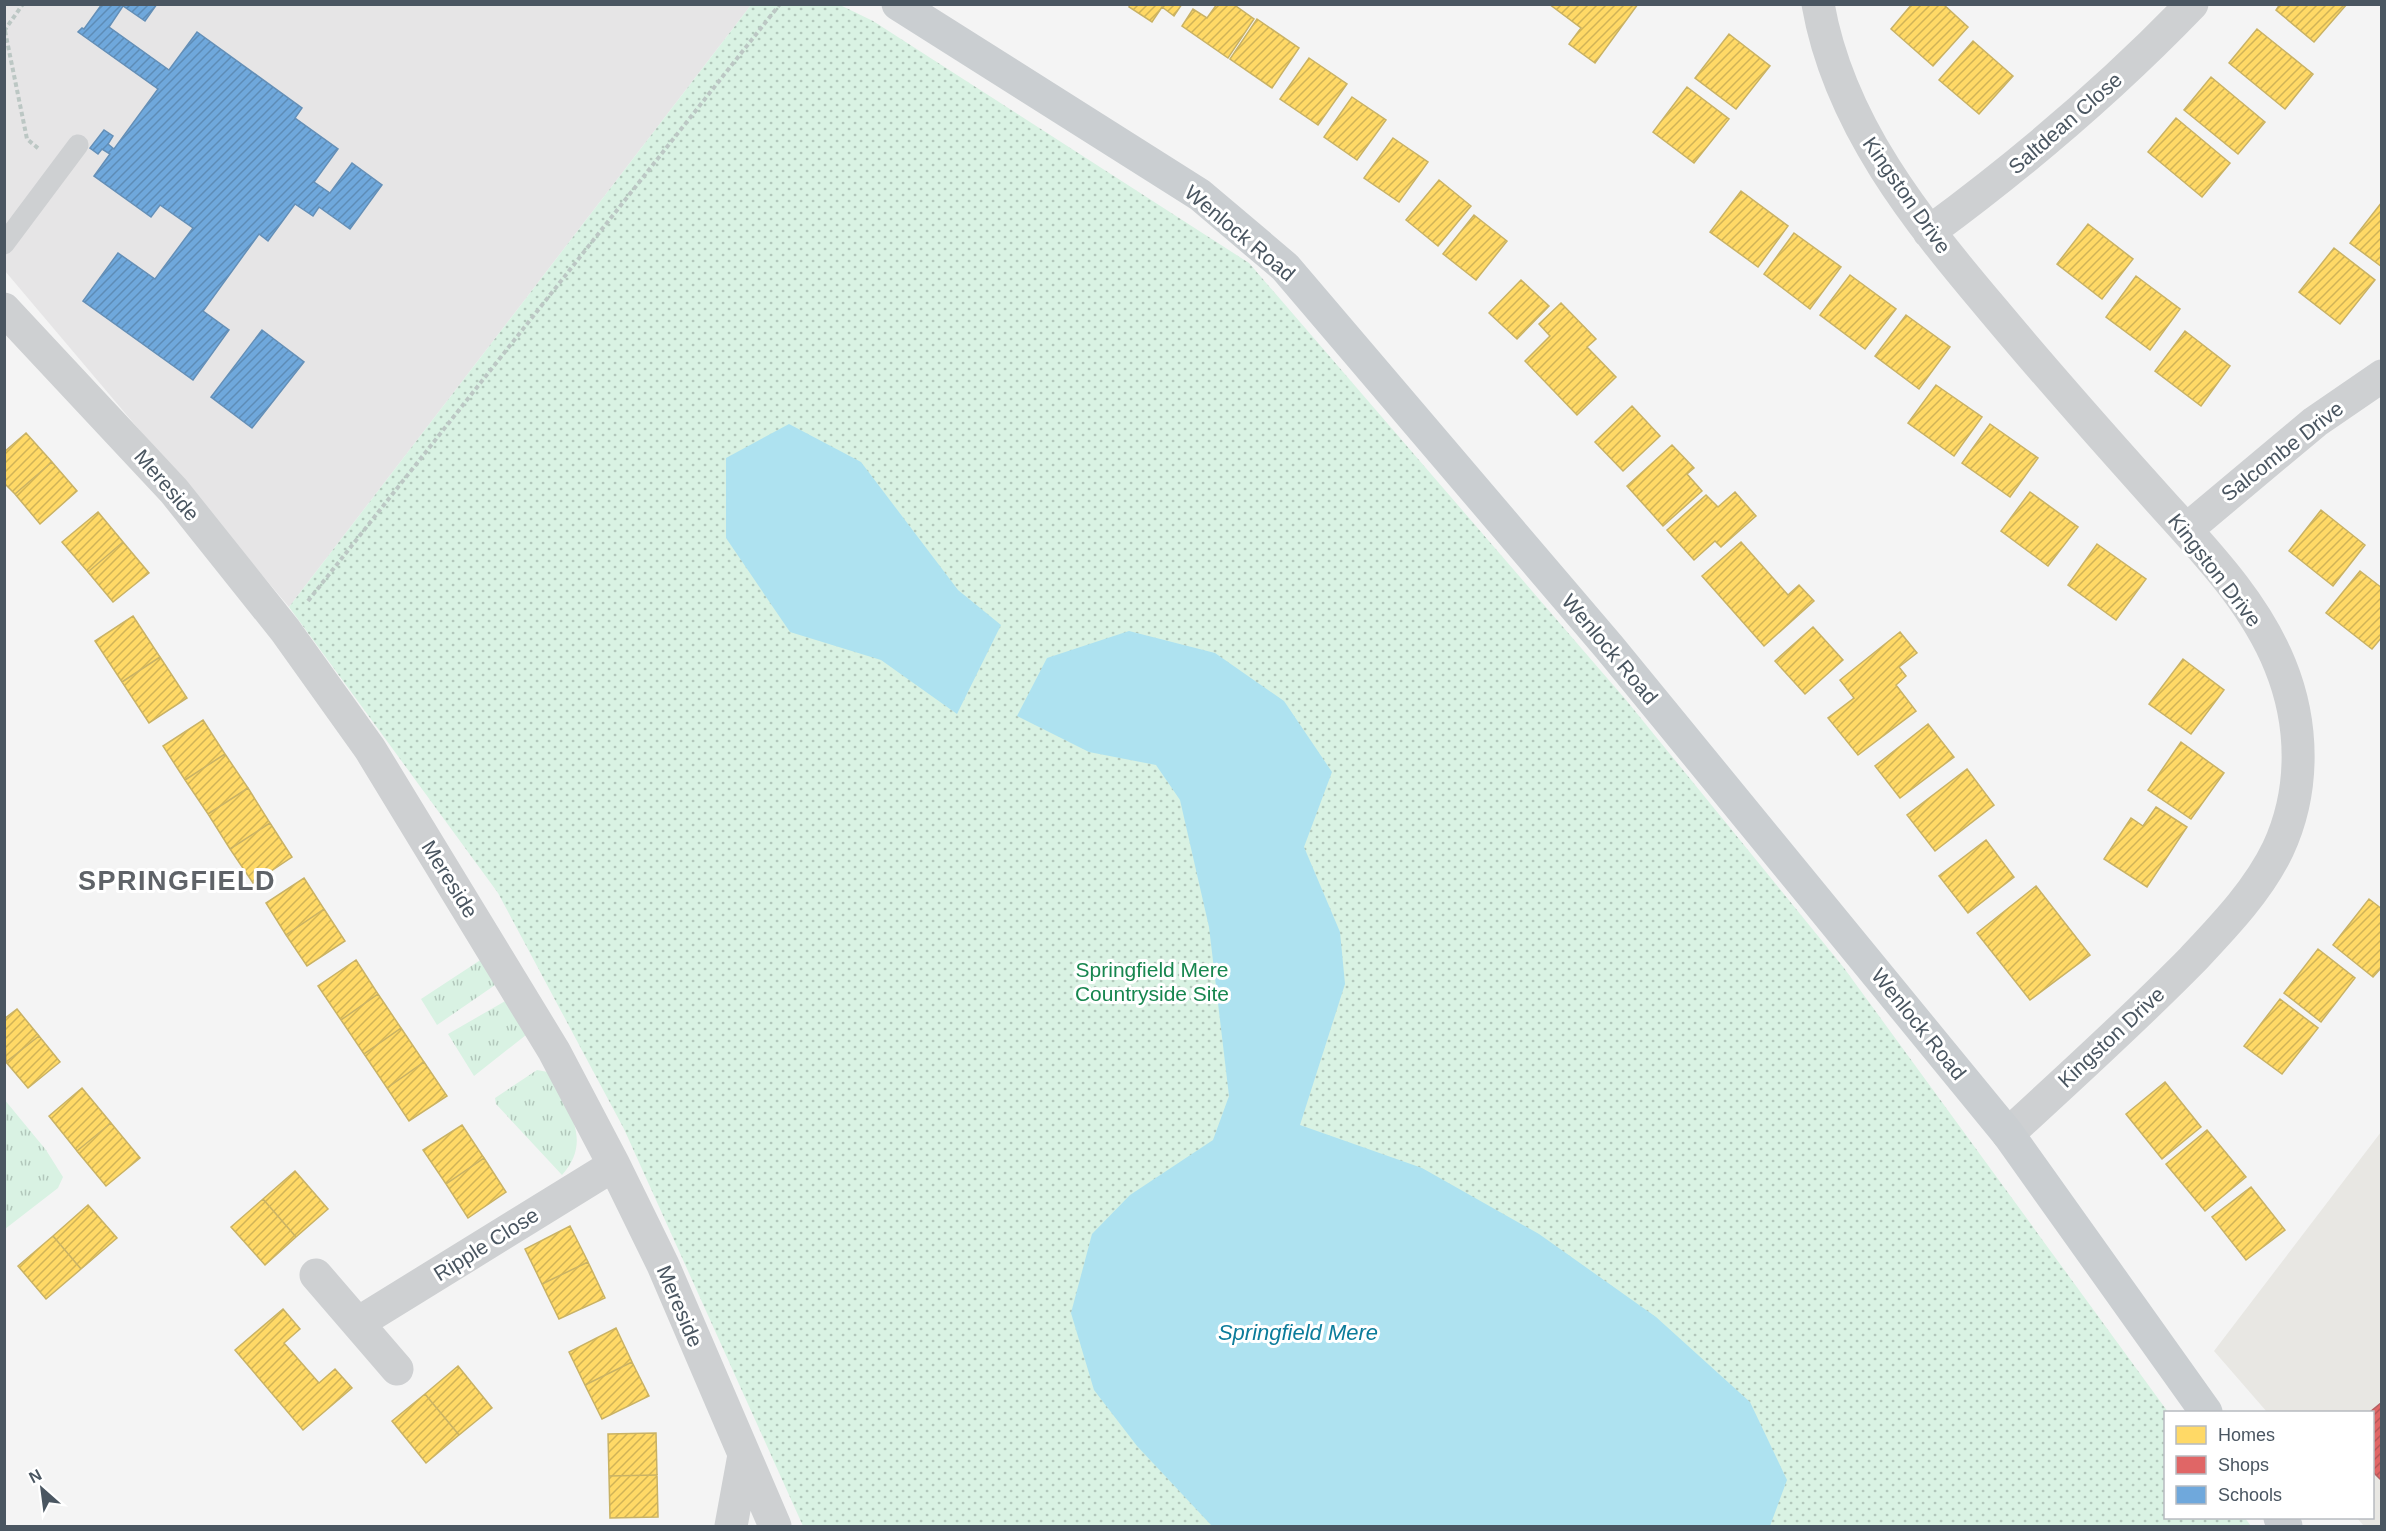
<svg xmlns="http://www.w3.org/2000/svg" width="2386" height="1531" font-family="Arial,sans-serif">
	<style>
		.commercial { fill: #e8e7e3 }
		.education { fill: #e6e5e6 }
		.grass { fill: url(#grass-tufts) }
		.park { fill: url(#park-dots) }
		.water { fill: #aee2f0 }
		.homes { fill: url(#homes-hatch); stroke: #c9b264; stroke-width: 1.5 }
		.shops { fill: url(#shops-hatch); stroke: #b36164; stroke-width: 1.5 }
		.schools { fill: url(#schools-hatch); stroke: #648fb7; stroke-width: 1.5 }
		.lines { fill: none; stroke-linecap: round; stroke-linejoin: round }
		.path { stroke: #bcc7c4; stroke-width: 4; stroke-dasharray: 4.5 3; stroke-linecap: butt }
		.service { stroke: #ced0d2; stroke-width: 21 }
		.minor { stroke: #ced0d2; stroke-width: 33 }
		.primary { stroke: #caced1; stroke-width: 33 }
		.labels { text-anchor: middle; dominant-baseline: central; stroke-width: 6; stroke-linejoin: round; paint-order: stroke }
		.street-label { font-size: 21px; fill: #4a5661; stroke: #fff }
		.park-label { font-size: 21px; fill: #17864f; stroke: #fff }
		.water-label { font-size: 22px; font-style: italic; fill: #0c7c9b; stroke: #fff }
		.district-label { font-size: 27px; font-weight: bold; letter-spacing: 1.5px; fill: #5f6368; stroke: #fff }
	</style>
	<defs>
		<pattern id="grass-tufts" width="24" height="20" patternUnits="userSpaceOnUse" patternTransform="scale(1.5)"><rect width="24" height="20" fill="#d9f2e3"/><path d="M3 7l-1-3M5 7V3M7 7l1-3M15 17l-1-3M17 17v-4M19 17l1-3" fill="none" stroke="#b2c7bb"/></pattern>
		<pattern id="park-dots" width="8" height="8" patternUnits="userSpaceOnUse" patternTransform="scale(1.5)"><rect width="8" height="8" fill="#d9f2e3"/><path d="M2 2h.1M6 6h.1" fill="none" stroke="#b2c7bb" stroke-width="1.8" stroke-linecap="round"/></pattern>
		<pattern id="homes-hatch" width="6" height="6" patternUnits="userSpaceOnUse" patternTransform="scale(1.5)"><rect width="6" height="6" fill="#ffd966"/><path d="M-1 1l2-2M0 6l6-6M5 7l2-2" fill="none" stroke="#d0b357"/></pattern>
		<pattern id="shops-hatch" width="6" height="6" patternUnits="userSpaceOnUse" patternTransform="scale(1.5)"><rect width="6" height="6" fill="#e06666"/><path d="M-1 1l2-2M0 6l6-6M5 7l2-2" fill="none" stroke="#b85757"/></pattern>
		<pattern id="schools-hatch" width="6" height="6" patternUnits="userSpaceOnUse" patternTransform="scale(1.5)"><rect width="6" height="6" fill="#6fa8dc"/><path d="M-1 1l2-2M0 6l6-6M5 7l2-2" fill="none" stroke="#5d8cb6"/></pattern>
	</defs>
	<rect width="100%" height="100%" fill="#f4f4f4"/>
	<path class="commercial" d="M2381,1132V1526H2364L2357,1518H2372V1412H2267L2214,1351Z"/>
	<path class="education" d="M4,5H751L289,607L5,271Z"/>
	<path class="grass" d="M482,959L498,983L437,1025L421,999Z
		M507,1000L526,1035L474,1076L448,1034Z
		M537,1070L548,1072C567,1107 594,1140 562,1175L496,1104L495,1098Z
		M4,1099L46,1150L63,1177L58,1188L5,1229Z"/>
	<path class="park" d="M751,5H840L873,21L1249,263L1626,700L1844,968L2168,1412H2166V1518H2245L2251,1526H803L624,1129L498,893L289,607Z"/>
	<path class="water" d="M789,424L861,462L958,590L1001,625L957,714L881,660L790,632L726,538V458Z
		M1129,631L1215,653L1284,701L1332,772L1304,847L1340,932L1345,984L1300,1125L1422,1168L1539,1234L1656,1317L1750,1402L1787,1480L1770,1526H1212L1137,1446L1094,1390L1071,1313L1092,1234L1130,1195L1213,1140L1229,1096L1209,927L1180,800L1156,765L1089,752L1017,716L1047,658Z"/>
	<path class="homes" d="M1130,4H1182L1174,16L1162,7L1152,22L1129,7Z
		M1217,4H1233L1254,19L1228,58L1182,26L1193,9L1207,18Z
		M1549,4H1638L1595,63L1569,44L1581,28Z
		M1912,4H1943L1968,27L1933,66L1891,29Z
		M2280,4H2347L2314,42L2276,10Z
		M1257,19L1299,48L1272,88L1230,59Z
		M2257,29L2313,74L2285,109L2229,63Z
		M1729,34L1770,66L1736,109L1695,78Z
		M1973,41L2013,76L1979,114L1939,80Z
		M1309,58L1347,84L1318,125L1280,99Z
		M2211,77L2265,122L2238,154L2184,110Z
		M1687,87L1729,119L1694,163L1653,132Z
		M1352,97L1386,120L1357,160L1324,137Z
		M2176,118L2230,163L2202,197L2148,152Z
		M1393,138L1428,162L1399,202L1364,178Z
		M1439,180L1471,206L1438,246L1406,220Z
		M1741,191L1788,226L1758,267L1710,232Z
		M2382,202V267L2350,243Z
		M1474,215L1507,241L1476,280L1443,254Z
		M2088,224L2133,259L2102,299L2057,264Z
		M1794,233L1841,267L1810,309L1764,274Z
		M2334,248L2375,280L2340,324L2299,292Z
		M1850,275L1896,309L1865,349L1820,315Z
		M2136,276L2180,309L2150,350L2106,317Z
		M1521,280L1549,306L1517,339L1489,313Z
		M1561,303L1596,339L1587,347L1616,377L1577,415L1525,361L1550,336L1539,324Z
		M1906,315L1950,347L1919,389L1875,356Z
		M2185,331L2230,366L2201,406L2155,371Z
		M1936,385L1982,417L1954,456L1908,423Z
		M1632,406L1660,436L1623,471L1595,442Z
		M1990,424L2038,458L2010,497L1962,463Z
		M26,433L52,462L15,494L4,483V452Z
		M1672,445L1694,468L1687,474L1702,491L1663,526L1627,486Z
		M52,462L77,491L40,524L15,494Z
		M1735,492L1756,516L1721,547L1715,541L1694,560L1667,530L1706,495L1718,507Z
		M2030,492L2078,527L2048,566L2001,531Z
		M2321,510L2365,545L2333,586L2289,551Z
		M98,512L123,542L88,572L62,542Z
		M123,542L149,573L113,602L88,572Z
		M1741,542L1788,595L1799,585L1814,601L1764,646L1702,576Z
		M2097,544L2146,579L2116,620L2068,585Z
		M2360,571L2382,588V637L2372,649L2326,613Z
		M133,616L160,657L122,682L95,641Z
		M1813,627L1843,660L1805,694L1775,661Z
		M1900,632L1917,653L1899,667L1906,676L1896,685L1916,711L1858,755L1828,718L1854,698L1840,680Z
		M160,657L187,698L149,723L122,682Z
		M2183,659L2224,690L2191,734L2149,704Z
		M203,720L225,754L185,780L163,746Z
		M1928,724L1954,757L1900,798L1875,766Z
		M2181,742L2224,773L2191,819L2148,790Z
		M225,754L248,788L208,814L185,780Z
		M1967,769L1994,805L1935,851L1907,815Z
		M248,788L270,823L230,849L208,814Z
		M2156,807L2187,827L2147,887L2104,859L2131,818L2143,826Z
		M270,823L292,857L253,883L230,849Z
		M1986,840L2014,877L1968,913L1939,876Z
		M304,878L324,909L286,935L266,903Z
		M2036,886L2090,955L2030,1000L1977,933Z
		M2369,899L2382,909V967L2373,977L2333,945Z
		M324,909L345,941L307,966L286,935Z
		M2318,949L2355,978L2321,1022L2284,993Z
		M356,960L378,994L341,1020L318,986Z
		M378,994L401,1028L364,1054L341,1020Z
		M2280,999L2318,1028L2282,1074L2244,1046Z
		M17,1009L39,1036L6,1062L4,1019Z
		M401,1028L424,1062L387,1088L364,1054Z
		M39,1036L60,1062L28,1088L6,1062Z
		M424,1062L447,1096L409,1121L387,1088Z
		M2165,1082L2201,1127L2162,1159L2126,1114Z
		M82,1088L111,1123L77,1151L49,1116Z
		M111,1123L140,1158L106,1186L77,1151Z
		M462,1125L484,1158L446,1184L423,1150Z
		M2207,1130L2246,1177L2205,1211L2166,1164Z
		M484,1158L506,1192L468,1218L446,1184Z
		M295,1171L328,1209L296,1237L263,1199Z
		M2251,1187L2285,1230L2246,1260L2212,1217Z
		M263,1199L296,1237L265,1265L231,1227Z
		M88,1205L117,1238L81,1269L53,1236Z
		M570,1226L588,1262L542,1284L525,1249Z
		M53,1236L81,1269L46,1299L18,1266Z
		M588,1262L605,1298L559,1319L542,1284Z
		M283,1309L300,1329L284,1343L319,1383L335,1369L352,1388L303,1430L235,1350Z
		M616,1328L632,1362L585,1385L569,1352Z
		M632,1362L649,1396L602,1419L585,1385Z
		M458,1366L492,1408L459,1435L425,1394Z
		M425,1394L459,1435L426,1463L392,1421Z
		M656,1433L657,1475L609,1476L608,1434Z
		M657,1475L658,1517L610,1518L609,1476Z"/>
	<path class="shops" d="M2382,1402V1481L2372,1471V1412H2370Z"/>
	<path class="schools" d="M102,4H157L145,21L123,6L109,27L169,70L197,32L302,108L295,118L338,149L314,182L330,193L352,163L382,185L350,229L319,207L313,216L295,204L268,241L259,234L203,311L229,330L193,380L83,301L118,253L155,279L193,228L160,205L151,217L94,176L110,154L102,149L98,154L90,148L104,130L113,136L108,144L114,149L158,89L78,32L82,28L84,29Z
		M262,330L304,362L252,428L211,397Z"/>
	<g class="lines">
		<path class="path" d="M4,31L23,4
			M5,31L27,139L39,149
			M308,601L780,4"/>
		<path class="service" d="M4,244L78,145"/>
		<path class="minor" d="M1818,4C1839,124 1917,220 1994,311C2045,372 2098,432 2151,491C2198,544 2253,598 2280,665C2304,724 2305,791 2278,849C2258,891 2223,927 2192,960C2133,1020 2070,1077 2008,1134
			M1929,232C2023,163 2111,88 2192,4
			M4,309L174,491L285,630L370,749L554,1051L614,1165L663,1265L775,1526
			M2186,530L2315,422L2382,376
			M316,1275L397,1369
			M358,1323L614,1165
			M731,1526L744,1455"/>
		<path class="primary" d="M898,4L1200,195L1285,267L1609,647L2008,1134L2206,1412
			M2280,1518L2286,1526"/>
	</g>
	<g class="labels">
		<g class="street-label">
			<text transform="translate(2065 123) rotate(-41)">Saltdean Close</text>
			<text transform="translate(1907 195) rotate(55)">Kingston Drive</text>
			<text transform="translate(1240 233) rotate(40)">Wenlock Road</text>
			<text transform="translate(2282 451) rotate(-38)">Salcombe Drive</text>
			<text transform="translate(167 485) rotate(49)">Mereside</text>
			<text transform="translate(2215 570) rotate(52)">Kingston Drive</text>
			<text transform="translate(1610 649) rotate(50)">Wenlock Road</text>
			<text transform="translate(450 879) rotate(58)">Mereside</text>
			<text transform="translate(1919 1024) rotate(51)">Wenlock Road</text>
			<text transform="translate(2111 1037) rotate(-43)">Kingston Drive</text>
			<text transform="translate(486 1244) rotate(-32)">Ripple Close</text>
			<text transform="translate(680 1306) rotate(67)">Mereside</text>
		</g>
		<g class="park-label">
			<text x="1152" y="969">Springfield Mere<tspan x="1152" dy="24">Countryside Site</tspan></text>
		</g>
		<g class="water-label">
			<text x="1298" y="1332">Springfield Mere</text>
		</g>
		<g class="district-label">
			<text x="177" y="881">SPRINGFIELD</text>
		</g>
	</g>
	<rect width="2386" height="1531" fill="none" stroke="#4a5661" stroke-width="12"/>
	<rect x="2164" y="1411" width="210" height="108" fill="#ffffff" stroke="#b7bbc0" stroke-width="1.5"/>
	<rect x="2176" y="1426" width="30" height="18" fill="#ffd966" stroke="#b7bbc0" stroke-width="1.5"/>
	<text x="2218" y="1441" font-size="18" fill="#4a5661">Homes</text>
	<rect x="2176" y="1456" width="30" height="18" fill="#e06666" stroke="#b7bbc0" stroke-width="1.5"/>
	<text x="2218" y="1471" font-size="18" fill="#4a5661">Shops</text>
	<rect x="2176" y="1486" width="30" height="18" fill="#6fa8dc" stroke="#b7bbc0" stroke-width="1.5"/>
	<text x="2218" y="1501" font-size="18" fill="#4a5661">Schools</text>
	<g transform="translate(42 1489) rotate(332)" stroke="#ffffff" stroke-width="4.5" paint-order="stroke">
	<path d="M0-4.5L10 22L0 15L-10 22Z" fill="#4a5661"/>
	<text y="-9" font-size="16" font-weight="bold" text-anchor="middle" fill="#4a5661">N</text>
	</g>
</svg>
